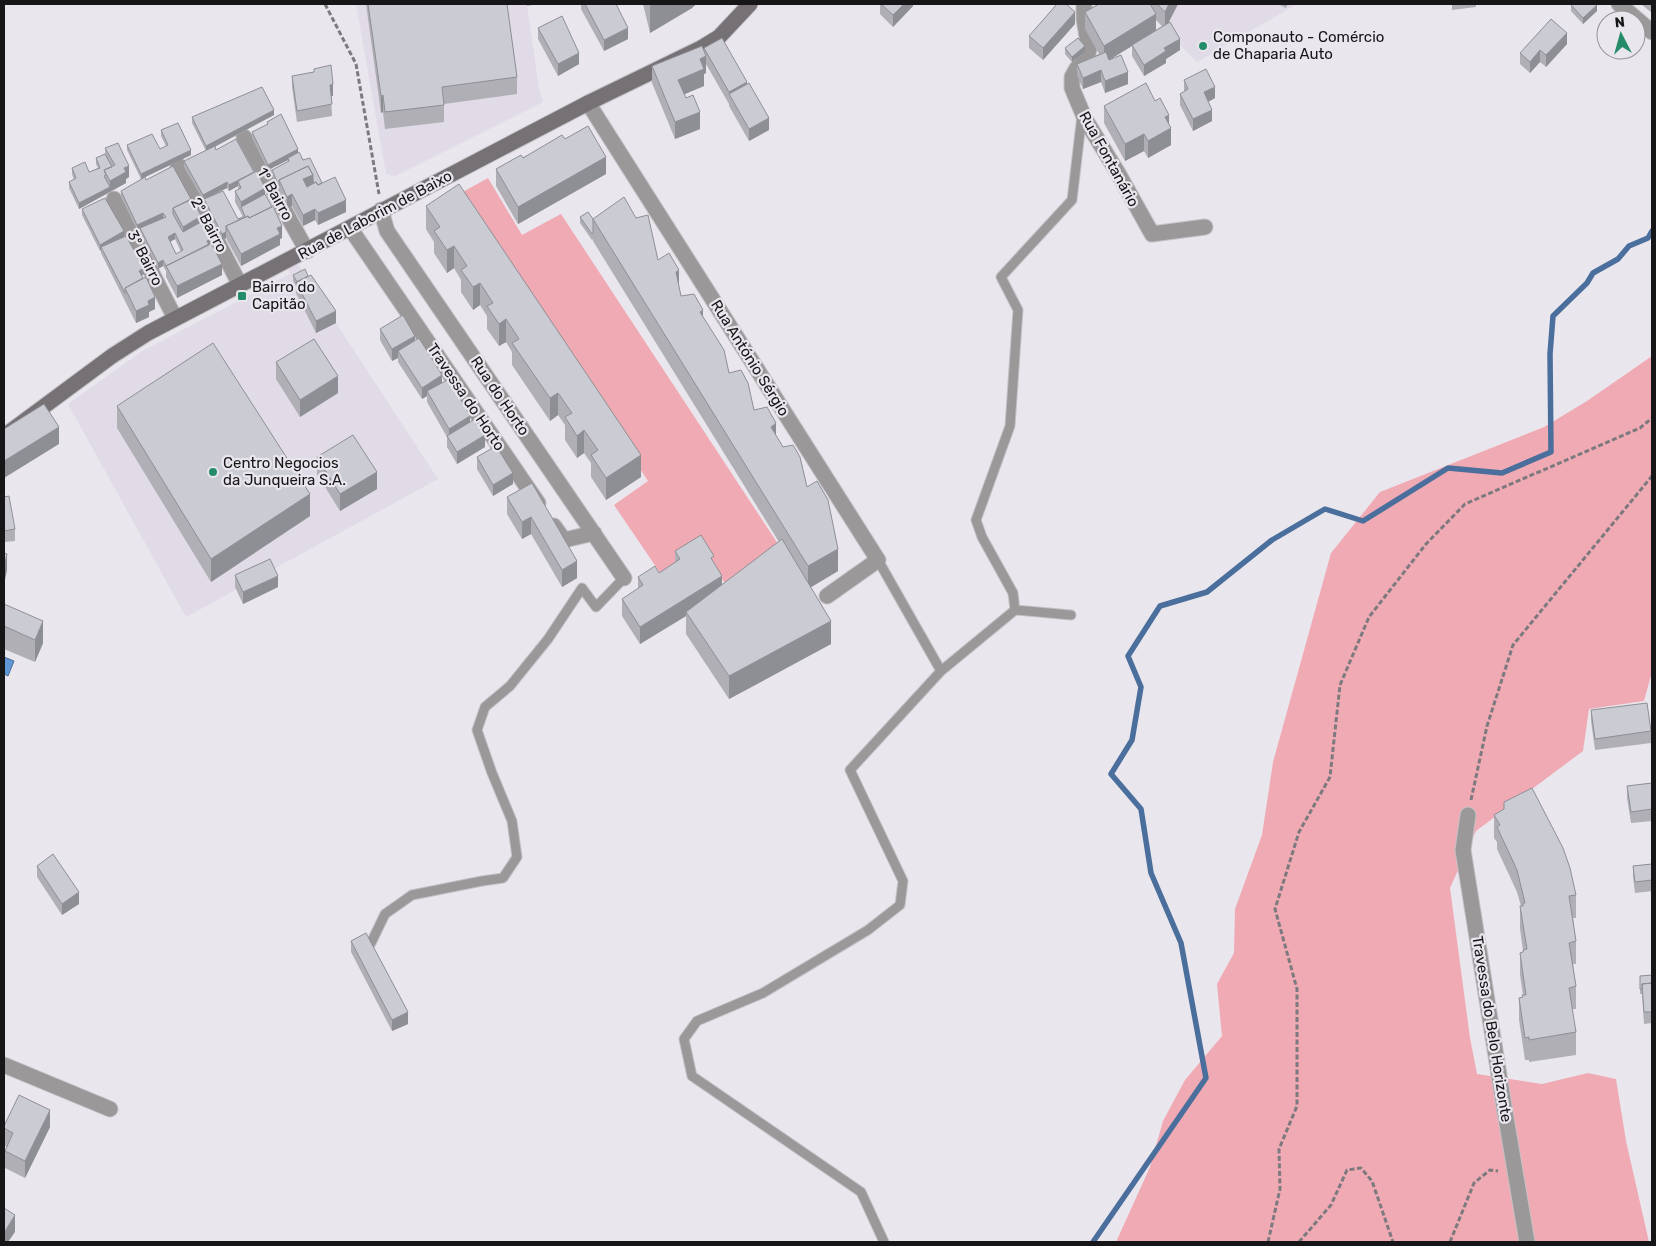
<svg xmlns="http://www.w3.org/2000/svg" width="1656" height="1246" font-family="Rubik,sans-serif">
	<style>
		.built { fill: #e1dae7 }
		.green { fill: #f0aab4 }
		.water { fill: #6096d5; stroke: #4a6f9c }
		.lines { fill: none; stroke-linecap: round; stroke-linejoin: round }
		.stream { stroke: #4a6f9c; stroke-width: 5.5 }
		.lane-casing { stroke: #c4c0c6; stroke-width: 11 }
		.street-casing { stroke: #c4c0c6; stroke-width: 17 }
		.secondary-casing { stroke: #c4c0c6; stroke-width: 17 }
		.path { stroke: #7d7a7f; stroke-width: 3; stroke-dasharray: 5 2.5; stroke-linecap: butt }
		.lane { stroke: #9b9899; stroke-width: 9 }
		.street { stroke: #9b9899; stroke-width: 15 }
		.secondary { stroke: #767174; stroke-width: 15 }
		.wall { fill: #afafb5; fill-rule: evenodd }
		.shaded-wall { fill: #8e8f94 }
		.building { fill: #cbccd3; stroke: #8e8f94; fill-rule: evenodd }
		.poi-dot { fill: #248c68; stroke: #eae6ed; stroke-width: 2 }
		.labels { text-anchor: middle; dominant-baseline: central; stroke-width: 4.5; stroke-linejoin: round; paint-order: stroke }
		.poi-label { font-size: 15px; fill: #161517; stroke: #eae6ed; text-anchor: start }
		.street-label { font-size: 15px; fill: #161517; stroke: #eae6ed }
	</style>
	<rect width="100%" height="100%" fill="#eae6ed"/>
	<path class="built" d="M356,4H527L539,89L543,102L395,176L386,174Z
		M1140,4H1297L1197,62Z
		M298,264L311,286L336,323L438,479L186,617L68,404L144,350L290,274L288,269Z"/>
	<path class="green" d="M488,178L522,235L561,214L784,553L732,593L701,550L663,577L614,505L648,481L459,194Z
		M1652,356V672L1644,701L1589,709L1583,751L1476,831L1450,888L1470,1038L1477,1074L1542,1084L1588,1073L1616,1079L1626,1141L1649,1242H1116L1150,1167L1163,1121L1185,1080L1222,1036L1217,984L1234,953L1235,909L1262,835L1273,762L1331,553L1380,492L1544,427L1587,401Z"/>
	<path class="water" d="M4,657L14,661L8,676L4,674Z"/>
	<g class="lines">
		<path class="stream" d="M1093,1242L1206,1078L1181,943L1151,873L1141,809L1111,774L1132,740L1141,687L1128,656L1160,606L1207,592L1272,540L1325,509L1363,521L1448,468L1502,473L1551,452L1550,354L1553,316L1587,283L1593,273L1618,259L1629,246L1648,238L1652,231"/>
		<defs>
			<path id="lane" d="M878,560L941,671L850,770L903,881L900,905L868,930L763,993L697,1021L684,1039L692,1076L861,1192L884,1242
				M1015,610L1013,593L982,537L976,520L1010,426L1018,310L1001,277L1072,200L1082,115
				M941,671L1015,610L1071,615
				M371,943L385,914L412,895L482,881L503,878L517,857L512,821L492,773L477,730L485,707L510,686L548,639L582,588L596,607L624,578"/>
			<path id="street" d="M1084,4V19L1089,49L1087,59L1077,68L1072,77V88L1085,119L1118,173L1152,234L1205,227
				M1619,4L1652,32
				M588,103L878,560L827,596
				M244,137L307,251
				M178,165L240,285
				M114,199L175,318
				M381,210L387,231L624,578
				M350,228L538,503
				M554,526L564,540L594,533
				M1468,815L1463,850L1504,1106L1527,1242
				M4,1065L110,1109"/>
			<path id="secondary" d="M4,436L112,356L148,333L588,103L701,48L719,37L750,4"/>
		</defs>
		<use href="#lane" class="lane-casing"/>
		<use href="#street" class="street-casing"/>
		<use href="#secondary" class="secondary-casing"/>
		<path class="path" d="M325,4L356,64L379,194
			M1471,800L1487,726L1513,645L1652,476
			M1268,1242L1280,1189L1279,1149L1297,1106V989L1275,909L1299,832L1330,777L1340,685L1369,617L1426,544L1465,504L1640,428L1652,418
			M1299,1242L1331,1205L1347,1170L1361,1168L1372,1181L1393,1242
			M1450,1242L1474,1183L1490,1170L1498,1171"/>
		<use href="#lane" class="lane"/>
		<use href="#street" class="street"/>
		<use href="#secondary" class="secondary"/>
	</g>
	<path class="wall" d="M366,4H507L517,77V94L444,104V122L385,129L383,112L381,113Z
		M527,4H539L527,6Z
		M581,4H616L628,39L604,51L581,9Z
		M643,4H696L692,8L650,33Z
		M880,4H913V6L893,27L880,14Z
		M1099,4H1178L1169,22L1180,50L1166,59V63L1144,76L1132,56V46L1109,60L1128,84L1105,93L1101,82L1083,89L1077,75V64L1099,54L1085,29V12ZM1156,20L1162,26L1156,30Z
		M1278,4H1288L1286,8Z
		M1452,4H1476V7L1452,10Z
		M1641,4H1652V13Z
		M1571,5L1597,11L1583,24L1571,11Z
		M1075,24L1043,60L1029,48V36Z
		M538,28L579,64L558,76L538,39Z
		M1567,44L1546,67L1540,62L1530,73L1520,64V53Z
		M704,48L747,84L769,130L749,141L729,106V104L706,64V73L704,74V86L684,94L700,129L675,139L652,83V66L704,51Z
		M1065,48L1085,52L1072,62L1065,54Z
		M292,76L333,96H331L332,116L297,122L292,87Z
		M1184,80L1215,98L1208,102L1212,121L1193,131L1180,105V94L1184,92Z
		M1155,101L1169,124L1171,145L1148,158L1144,151L1125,161L1104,123V106Z
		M274,115L215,147L216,150L265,194L282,238L280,239V245L241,266L226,238L222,240L204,205V200H203L184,167V161L206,151L192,123V117ZM238,186V190L235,191V202L243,217L238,219L208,197L227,188L229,191Z
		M267,122L298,153L346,212L318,225L315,220L303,226L292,206L287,208L272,176V170L288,162V160L268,170L252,138V132L267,125Z
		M161,130L191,155L141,179L127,150V145L160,149L166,146L161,136Z
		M565,139L606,174L518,224L496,186V169Z
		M105,148L129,177L126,179V183L79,209L69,188V182L74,180L72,174V168L89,172L98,168L96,164V158L105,154Z
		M146,180L201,222L210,244L222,275L177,298L166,277V271L163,266L158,269L140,234V229L137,230L121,197V191ZM175,239L181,252L176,254L170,242Z
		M426,206L641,477L606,500L591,477V463L584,453L577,458L565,440V425L558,415L550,421L512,365V352L506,342L499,346L487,329V316L480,305L473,310L461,292V280L454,268L447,273L434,253V242L426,229Z
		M82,209L124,237L144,274L142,275L155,309L149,312V317L136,323L101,253V250L100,251L82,215Z
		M580,217L593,219L658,260L679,288L681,296L703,317L729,373L754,410L776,436L807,487L838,571L811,587L831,644L729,699L686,634V616L640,644L622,616V599L638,589V577L659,573L675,563V551L714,562L722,585L779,542L593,241V239L592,240L580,223Z
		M293,275L308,276L336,323L316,333L296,293V286L293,281Z
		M380,329L415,340L442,382L470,422L485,447L457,464L447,447V437L427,402V396L422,399L398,362V358L392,361L380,340Z
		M276,362L338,393L300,417L276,379Z
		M117,406L310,516L211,582L117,428Z
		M317,457L377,489L340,511L317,474Z
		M477,457L513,484L493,496L477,469Z
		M532,483L577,578L562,587L531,534L522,539L507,514V497Z
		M4,497L15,529V541L4,542Z
		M235,575L278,587L243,604L235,587Z
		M4,604L43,643L35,662L4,649Z
		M1591,710L1651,731V743L1595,750L1591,721Z
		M1652,783V821L1631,823L1627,798V786Z
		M1494,815L1576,895V918H1573L1576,941V964H1573L1576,986V1009H1572L1576,1032V1055L1529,1062V1060H1525L1519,1020V998L1522,997L1523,995L1520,975V953L1523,952V950L1520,929V906H1521L1517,892L1497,849V842L1494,838Z
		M1652,864V891L1635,893L1633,877V866Z
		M37,866L79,904L62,915L37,877Z
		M351,941L408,1024L392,1031L351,952Z
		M1652,975V1023L1644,1024L1642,994H1640V976Z
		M4,1126L50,1127L25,1178L5,1168V1151L7,1147L4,1145Z"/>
	<path class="shaded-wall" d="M650,4H696L692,8L650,33Z
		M904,4H913V6L893,27V15Z
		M1169,4H1178L1165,29V12Z
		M1597,5V11L1583,24V18Z
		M1075,12V24L1043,60V48Z
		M1156,14V31L1132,45V46L1104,63V46Z
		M628,28V39L604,51V40Z
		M1567,33V44L1546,67V55Z
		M1180,39V50L1166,59V63L1144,76V65L1164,48Z
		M1085,46V52L1072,62V57Z
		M1540,50V62L1530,73V62Z
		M579,53V64L558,76V64Z
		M706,56V73L704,74V86L678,97V80L700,59Z
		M1101,70V82L1083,89V78Z
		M1128,72V84L1105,93V81Z
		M747,82V94H729V104V92Z
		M333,84V96H330V85Z
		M1215,87V98L1204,104V92Z
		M383,95V112L381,113V96Z
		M274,110V115L206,151V146Z
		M1212,110V121L1193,131V119Z
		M700,112V129L675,139V122Z
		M1169,115V129L1171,128V145L1148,158V141L1165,117Z
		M769,118V130L749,141V129Z
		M1144,134V151L1125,161V144Z
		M298,149V155L288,158V160L268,170V165Z
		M191,150V155L141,179V174Z
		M606,157V174L518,224V207Z
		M129,166V177L126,179V183L79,209V203L110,187V181L124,168Z
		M313,175V186L303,190L282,185Z
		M238,181V186L229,191V185Z
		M227,182V188L203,200V195Z
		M265,188V200L241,207V202Z
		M292,194V206L287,208V197Z
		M346,200V212L318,225V213Z
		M315,209V220L303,226V215Z
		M163,213V219L137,230V225Z
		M201,216V228L183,238V227Z
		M282,226V238L280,239V245L241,266V254L277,228Z
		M124,231V237L101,247V250L100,251V245Z
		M226,232V238L222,240V234Z
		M175,233V239L168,243V237Z
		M210,239V245L207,247V241Z
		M454,246V268L447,273V250Z
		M163,260V266L158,269V263Z
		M222,264V275L177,298V286Z
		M144,268V274L139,277V271Z
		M679,270V293L676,272Z
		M480,283V305L473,310V287Z
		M155,297V309L149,312V317L136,323V311L148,301Z
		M703,310V332L700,312Z
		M336,311V323L316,333V321Z
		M506,319V342L499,346V324Z
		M415,336V347L398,351V358L392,361V349Z
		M442,375V386L427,391V396L422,399V388Z
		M338,376V393L300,417V400Z
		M558,393V415L550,421V398Z
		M470,416V428L449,440V429Z
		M776,423V446L771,427Z
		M59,427V444L4,478V461Z
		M584,430V453L577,458V436Z
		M485,435V447L457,464V452Z
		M641,455V477L606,500V478Z
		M377,472V489L340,511V494Z
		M513,473V484L493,496V485Z
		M310,494V516L211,582V559Z
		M531,517V534L522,539V522Z
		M838,549V571L808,589V566Z
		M7,554V571L4,584V567Z
		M577,561V578L562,587V570Z
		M278,576V587L243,604V592Z
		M722,576V593L686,612V616L640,644V627Z
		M43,621V643L35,662V640Z
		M831,621V644L729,699V676Z
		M79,892V904L62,915V904Z
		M408,1012V1024L392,1031V1020Z
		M50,1110V1127L25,1178V1161Z
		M15,1215V1232L8,1242H4V1233Z"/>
	<path class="building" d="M368,4H507L517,77L442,87L444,105L385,112L383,95L381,96Z
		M585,4H616L628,28L604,40Z
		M881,4H904L893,15Z
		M1057,4H1066L1075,12L1043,48L1029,36Z
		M1099,4H1150L1156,14L1104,46L1085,12Z
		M1157,4H1169L1165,12Z
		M1573,4H1595L1597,5L1583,18L1571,5Z
		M562,16L579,53L558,64L538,28Z
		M1551,19L1567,33L1546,55L1540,50L1530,62L1520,53Z
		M1170,22L1180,39L1164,48L1166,51L1144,65L1132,45Z
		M722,38L747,82L729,92L704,48Z
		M1078,38L1085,46L1072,57L1065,48Z
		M702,46L706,56L700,59L704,69L678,80L686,98L693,95L700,112L675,122L652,66Z
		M1106,52L1109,60L1121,55L1128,72L1105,81L1101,70L1083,78L1077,64Z
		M331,65L333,84L330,85L332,104L297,111L292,76L314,72V69Z
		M1206,69L1215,87L1204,92L1212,110L1193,119L1180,94L1188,89L1184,80Z
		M749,83L769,118L749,129L729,94Z
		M1146,83L1155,101L1160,98L1169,115L1165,117L1171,128L1148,141L1144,134L1125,144L1104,106Z
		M262,87L274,110L206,146L192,117Z
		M281,114L298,149L268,165L252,132L268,124L267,122Z
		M178,123L191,150L141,174L127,145L152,134L160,149L168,145L161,130Z
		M588,126L606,157L518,207L496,169L521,155L523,158L562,135L565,139Z
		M236,139L254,172L229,185L227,182L203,195L184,161L215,146L216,150Z
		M118,143L129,166L124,168L126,172L110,181L104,170L115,165L105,148Z
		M299,152L303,160L310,158L322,183L318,185L316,182L314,183L313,180V175L308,166L279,180V186L272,170L289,161L288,158Z
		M105,154L112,167L104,170L106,175L104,176L110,187L79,203L69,182L76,178L72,168L85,162L89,172L100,168L96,158Z
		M173,166L191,199L173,208V214L183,232L201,222L210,239L207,241L209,245L166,266L163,260L158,263L140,228L166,217L163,213L137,225L121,191L145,177L146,180ZM175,233L183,250L176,254L168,237Z
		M308,166L313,175L303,179L307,187L316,182L318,185L335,177L346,200L318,213L315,209L303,215L292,194L287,197L279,180Z
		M257,171L265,188L241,202L235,191L241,188L238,181Z
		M459,184L641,455L606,478L591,455L598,450L584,430L577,436L565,417L572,413L558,393L550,398L512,343L519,339L506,319L499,324L487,306L493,303L480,283L473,287L461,270L467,266L454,246L447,250L434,231L440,227L426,206Z
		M223,191L238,219L245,216L241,207L265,194L272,207L249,218L248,216L226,226V232L222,234L204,199Z
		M624,197L636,218L648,215L658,260L669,253L679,270L676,272L681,296L694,294L703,310L700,312L724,350L729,373L741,370L748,383L754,410L767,407L776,423L771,427L783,447L793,445L800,457L807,487L817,481L828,500L838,549L808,566L593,219Z
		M105,198L124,231L100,245L82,209Z
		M193,199L201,216L183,227L173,208Z
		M273,206L282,226L277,228L280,234L241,254L226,226L248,216L249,218Z
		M588,212L593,219V233L592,234L580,217Z
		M126,236L144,268L139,271L143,278L125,288V293L101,247Z
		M211,243L222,264L177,286L166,266Z
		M305,269L308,276L297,282L293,275Z
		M311,275L336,311L316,321L296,282Z
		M146,277L155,297L148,301L149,305L136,311L125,288Z
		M403,315L415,336L392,349L380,329Z
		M419,338L442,375L422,388L398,351Z
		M314,339L338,376L300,400L276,362Z
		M213,343L310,494L211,559L117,406Z
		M449,379L470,416L449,429L427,391Z
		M44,404L59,427L4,461V429Z
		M475,419L485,435L457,452L447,436Z
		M353,435L377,472L340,494L317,457Z
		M496,446L513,473L493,485L477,457Z
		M532,483L577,561L562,570L531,517L522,522L507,497Z
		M9,496L15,529L4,531V497Z
		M701,535L714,556L711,558L722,576L640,627L622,599L643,585L638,577L655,566L659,573L680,559L675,551Z
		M782,539L831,621L729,676L686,612Z
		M4,553L7,554L4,567Z
		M270,559L278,576L243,592L235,575Z
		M4,604L43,621L35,640L4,626Z
		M1647,703L1651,731L1595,739L1591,710Z
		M1652,783V809L1631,812L1627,786Z
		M1532,788L1563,848L1570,868L1576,895L1569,896L1576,941L1569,943L1576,986L1569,988L1576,1032L1529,1040V1037L1525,1038L1519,998L1523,997L1522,995H1526L1520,953L1523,952V950L1527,949L1520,906H1523V903H1525L1517,870L1497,827L1500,825L1494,815L1504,809V802Z
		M53,854L79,892L62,904L37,866Z
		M1652,864V880L1635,882L1633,866Z
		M366,933L408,1012L392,1020L351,941Z
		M1652,975V983L1642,984V989H1640V976Z
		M1652,983V1012H1644L1642,984Z
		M19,1095L50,1110L25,1161L5,1151L13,1133L4,1128V1126Z
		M4,1208L15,1215L4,1233Z"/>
	<g class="poi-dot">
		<circle cx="1203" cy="46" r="5"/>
		<rect x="237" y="291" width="10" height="10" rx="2.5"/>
		<circle cx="213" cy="472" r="5"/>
	</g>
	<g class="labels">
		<g class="poi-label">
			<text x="1213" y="37">Componauto - Comércio<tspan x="1213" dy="17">de Chaparia Auto</tspan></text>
			<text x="252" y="287">Bairro do<tspan x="252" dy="17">Capitão</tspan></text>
			<text x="223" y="463">Centro Negocios<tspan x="223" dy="17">da Junqueira S.A.</tspan></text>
		</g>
		<g class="street-label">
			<text transform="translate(1109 159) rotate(61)">Rua Fontanário</text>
			<text transform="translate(275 194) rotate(61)">1º Bairro</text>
			<text transform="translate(375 215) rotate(-28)">Rua de Laborim de Baixo</text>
			<text transform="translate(209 225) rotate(62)">2º Bairro</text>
			<text transform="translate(145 258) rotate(63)">3º Bairro</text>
			<text transform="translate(750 358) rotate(58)">Rua António Sérgio</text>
			<text transform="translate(500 396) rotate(56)">Rua do Horto</text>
			<text transform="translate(466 397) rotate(56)">Travessa do Horto</text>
			<text transform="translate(1492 1029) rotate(81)">Travessa do Belo Horizonte</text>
		</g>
	</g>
	<rect width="1656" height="1246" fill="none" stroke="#161517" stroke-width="10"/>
	<g transform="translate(1621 35) rotate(354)"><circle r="24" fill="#eae6ed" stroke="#959297"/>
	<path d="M0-4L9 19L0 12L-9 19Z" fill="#248c68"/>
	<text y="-8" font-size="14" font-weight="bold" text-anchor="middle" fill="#161517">N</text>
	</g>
</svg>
